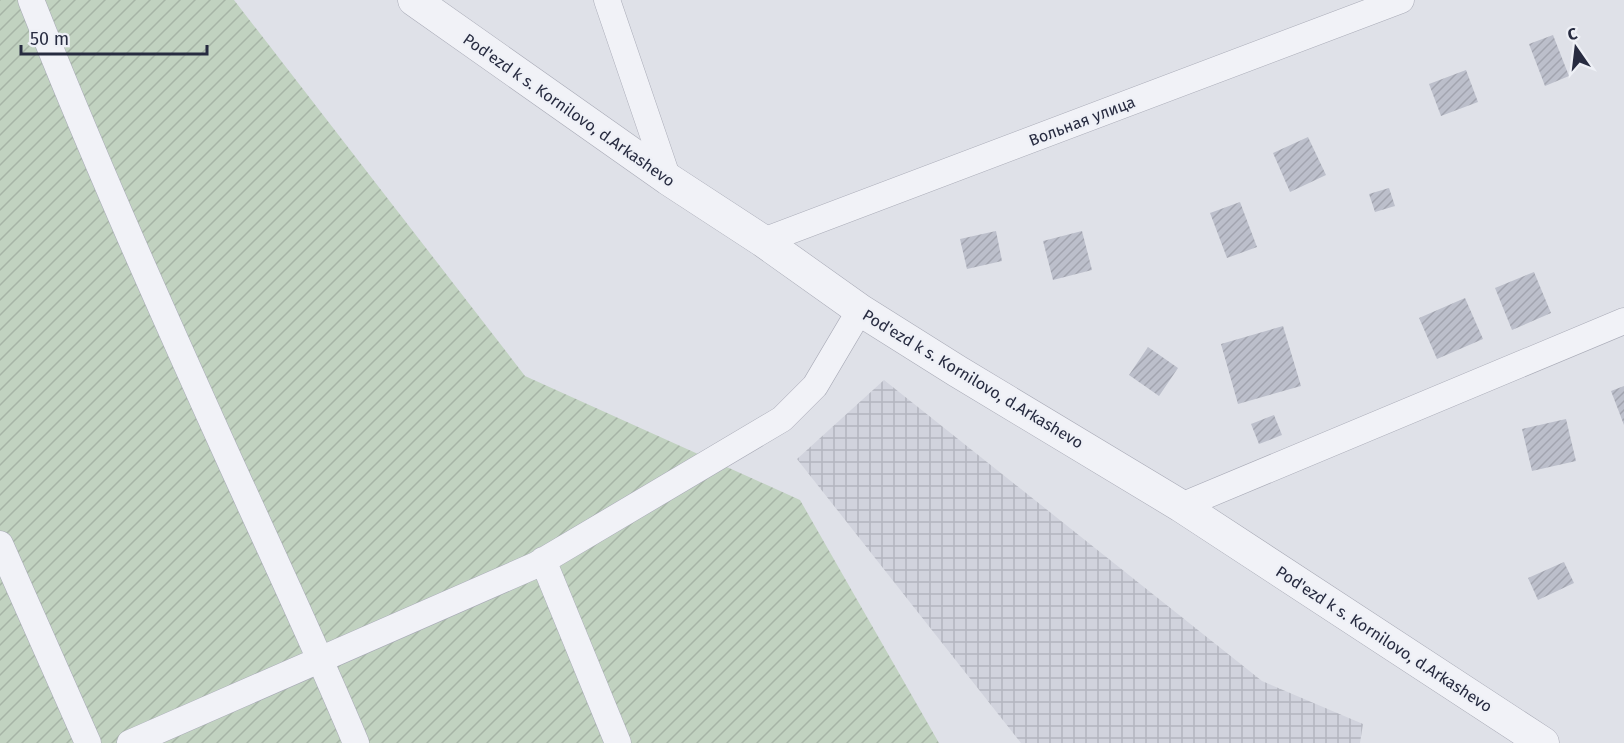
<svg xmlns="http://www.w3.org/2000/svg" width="1624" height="743" font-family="'Fira Sans',sans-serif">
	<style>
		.industrial { fill: url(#industrial-grid) }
		.garden { fill: url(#garden-furrows) }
		.building { fill: url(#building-hatch) }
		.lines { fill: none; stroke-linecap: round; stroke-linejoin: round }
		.minor-casing { stroke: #a8aab6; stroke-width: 27 }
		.tertiary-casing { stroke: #a8aab6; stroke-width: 33 }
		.minor { stroke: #f1f2f7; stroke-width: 26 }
		.tertiary { stroke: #f1f2f7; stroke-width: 32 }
		.labels { text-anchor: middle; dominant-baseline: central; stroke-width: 4.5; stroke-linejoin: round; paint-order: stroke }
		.street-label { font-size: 16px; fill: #272b40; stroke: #eef0f6 }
	</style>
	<defs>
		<pattern id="industrial-grid" width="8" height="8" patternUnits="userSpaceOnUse" patternTransform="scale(1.5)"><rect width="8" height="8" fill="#d1d3dd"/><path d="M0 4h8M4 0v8" fill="none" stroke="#b3b5bf"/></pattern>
		<pattern id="garden-furrows" width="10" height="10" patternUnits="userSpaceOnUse" patternTransform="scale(1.5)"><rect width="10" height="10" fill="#c1d2c0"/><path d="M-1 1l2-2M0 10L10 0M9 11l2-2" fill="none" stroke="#a6b4a6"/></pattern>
		<pattern id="building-hatch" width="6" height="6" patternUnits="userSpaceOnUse" patternTransform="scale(1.5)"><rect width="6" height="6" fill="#bcbfcb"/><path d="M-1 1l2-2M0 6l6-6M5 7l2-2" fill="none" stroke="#a2a4af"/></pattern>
	</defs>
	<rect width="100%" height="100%" fill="#dfe1e8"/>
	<path class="industrial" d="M884,380L1262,681L1363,724L1360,743H1021L797,459Z"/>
	<path class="garden" d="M0,0H234L525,376L800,500L939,743H0Z"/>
	<path class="building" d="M1553,35L1569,76L1545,86L1529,44Z
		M1466,70L1478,102L1441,116L1429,84Z
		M1308,137L1326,175L1290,192L1273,153Z
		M1389,188L1395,206L1375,212L1369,194Z
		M1240,202L1257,247L1227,258L1210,213Z
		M996,231L1002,261L967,269L960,239Z
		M1082,231L1092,270L1053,280L1043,241Z
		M1534,272L1551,313L1512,330L1495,288Z
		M1465,298L1483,339L1437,359L1419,318Z
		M1283,326L1301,386L1238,404L1221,344Z
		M1148,347L1178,368L1159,396L1129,375Z
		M1624,386V425L1611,391Z
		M1274,415L1282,435L1259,444L1251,424Z
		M1566,419L1576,461L1532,471L1522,429Z
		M1564,562L1574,583L1538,600L1528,578Z"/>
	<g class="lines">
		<defs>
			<path id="minor" d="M31,0C89,147 154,293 219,437C265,539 313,640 356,743
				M607,0L668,179
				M763,241L1401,0
				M1181,506L1624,321
				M0,544L88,743
				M543,560L618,743
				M130,743L536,565L782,419L815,386L860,310"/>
			<path id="tertiary" d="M414,0L668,179L763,241L860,310L957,371L1181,506L1543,743"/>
		</defs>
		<use href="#minor" class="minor-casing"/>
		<use href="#tertiary" class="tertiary-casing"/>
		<use href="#minor" class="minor"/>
		<use href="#tertiary" class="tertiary"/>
	</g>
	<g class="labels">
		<g class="street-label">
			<text transform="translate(569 110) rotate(35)">Pod'ezd k s. Kornilovo, d.Arkashevo</text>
			<text transform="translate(1082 121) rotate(-21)">Вольная улица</text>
			<text transform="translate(973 379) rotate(31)">Pod'ezd k s. Kornilovo, d.Arkashevo</text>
			<text transform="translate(1384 639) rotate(33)">Pod'ezd k s. Kornilovo, d.Arkashevo</text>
		</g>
	</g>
	<g transform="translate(1576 48) rotate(346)" stroke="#eef0f6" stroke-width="4.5" paint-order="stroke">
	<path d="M0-4.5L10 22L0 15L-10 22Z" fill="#272b40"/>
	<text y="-9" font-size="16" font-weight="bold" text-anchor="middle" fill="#272b40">С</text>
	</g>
	<path d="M21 45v9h186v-9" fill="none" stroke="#272b40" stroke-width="3"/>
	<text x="30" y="45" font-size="18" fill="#272b40" stroke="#eef0f6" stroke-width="4.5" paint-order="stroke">50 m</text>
</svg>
